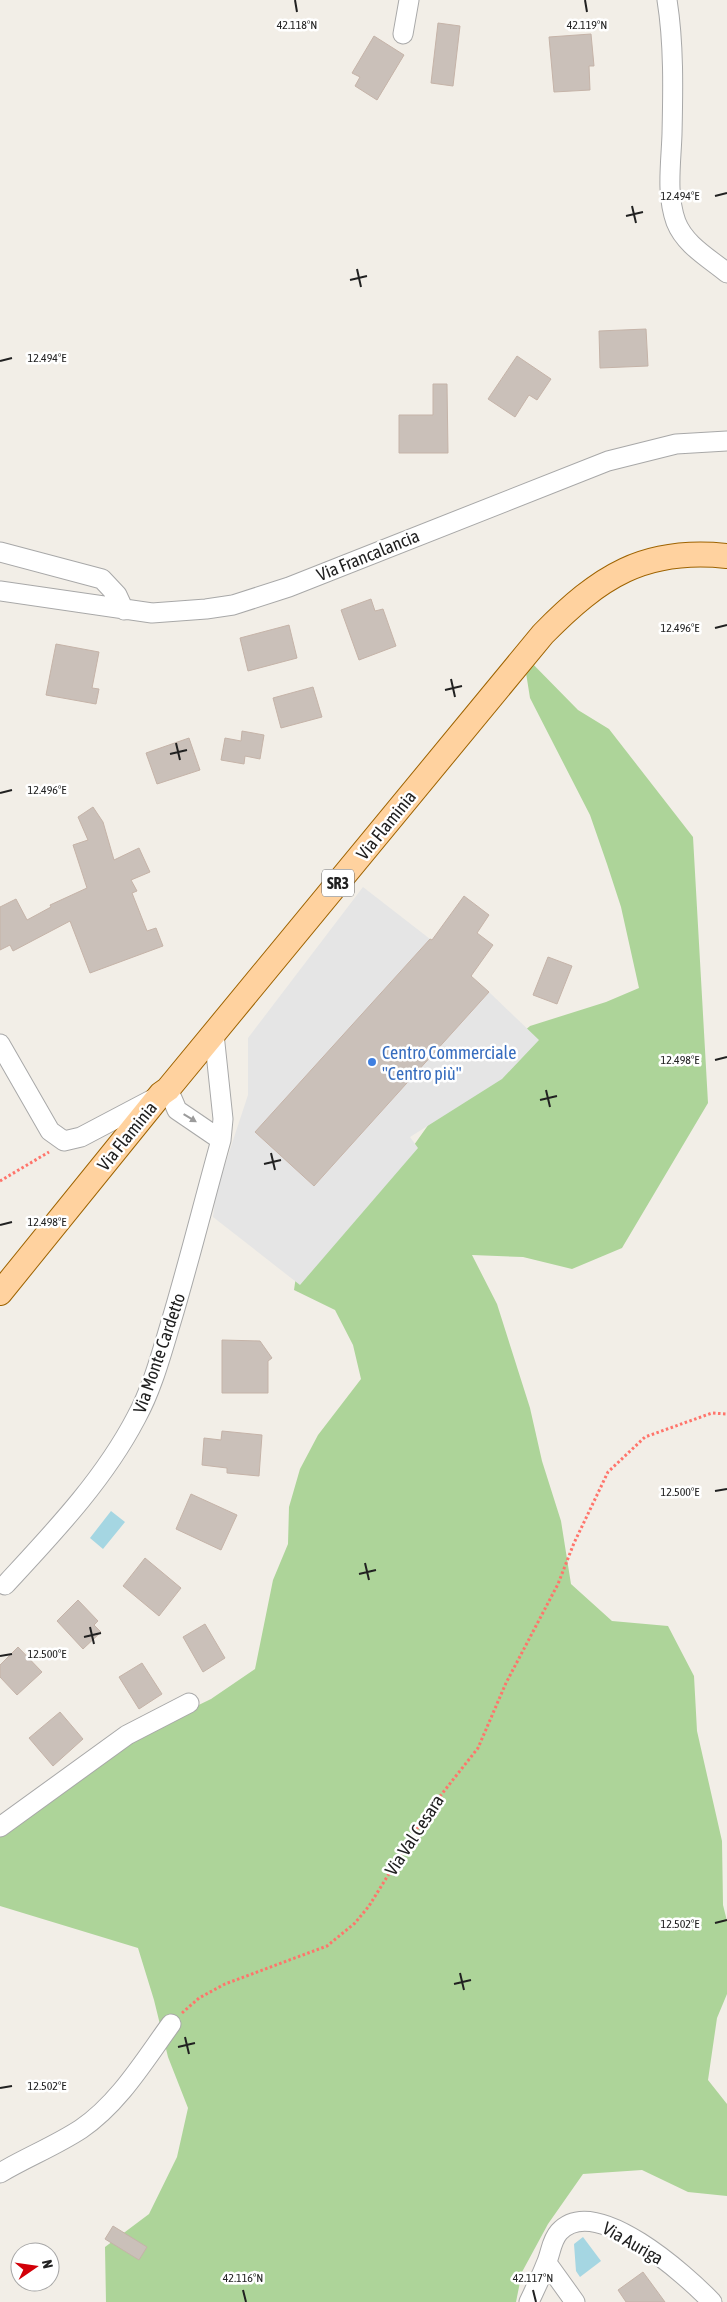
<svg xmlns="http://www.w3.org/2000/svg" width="727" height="2302" font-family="'Asap Condensed',sans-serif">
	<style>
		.forest { fill: #add499 }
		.parking { fill: #e5e5e5 }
		.water { fill: #a5d6e2 }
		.building { fill: #cac0b9; stroke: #c5b3a8 }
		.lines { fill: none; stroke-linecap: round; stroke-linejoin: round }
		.minor-casing { stroke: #a8a8a8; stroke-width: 21 }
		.major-casing { stroke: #9e6300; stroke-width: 26 }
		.path { stroke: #ff746b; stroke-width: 3; stroke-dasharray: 2.5 2.5; stroke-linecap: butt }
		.minor { stroke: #fff; stroke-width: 19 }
		.major { stroke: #ffd29f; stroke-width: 24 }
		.oneway { fill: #9b9b9b }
		.ticks { fill: none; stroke: #212121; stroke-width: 2 }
		.shop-dot { fill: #3f7fe0; stroke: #fff; stroke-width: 2 }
		.labels { text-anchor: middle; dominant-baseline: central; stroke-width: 5; stroke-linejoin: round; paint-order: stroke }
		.shield { fill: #fff; stroke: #646464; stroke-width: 1 }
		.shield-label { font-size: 16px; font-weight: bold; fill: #212121 }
		.street-label { font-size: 18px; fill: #212121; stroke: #fff }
		.shop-label { font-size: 18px; fill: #366cbe; stroke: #fff; text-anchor: start }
		.ticks-label { font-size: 12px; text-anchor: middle; fill: #212121; stroke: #fff; stroke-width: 5; stroke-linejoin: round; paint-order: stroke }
	</style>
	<rect width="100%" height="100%" fill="#f2eee7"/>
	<path class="forest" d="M523,654L578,710L609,729L693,837L708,1103L622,1248L572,1269L523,1257L472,1255L497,1304L530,1408L542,1461L561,1521L571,1584L612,1621L668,1626L694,1676L697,1731L722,1841L723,1905L727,1921V1994L717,2018L708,2080L727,2104V2196L688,2192L642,2170L583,2174L548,2224L522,2272L516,2302H106L105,2247L149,2214L177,2157L188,2108L168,2057L154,2000L138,1948L0,1906V1834L139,1734L211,1699L255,1669L273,1580L288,1544L289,1507L300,1469L318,1435L361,1379L353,1345L335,1310L294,1290L299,1256L409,1152L451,1093L530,1026L606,1002L639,988L621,907L607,864L590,815L530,698Z"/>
	<path class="parking" d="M363,887L430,939L256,1132L314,1186L489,992L539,1040L502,1079L410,1137L418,1148L300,1285L213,1217L216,1192L248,1095V1038Z"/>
	<path class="water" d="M111,1511L125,1522L103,1549L90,1538Z
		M583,2237L601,2261L580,2277L576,2271L574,2244Z"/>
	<path class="building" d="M438,23L460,26L453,86L431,83Z
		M591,34L594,66H589L590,90L554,92L549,37Z
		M374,36L404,55L377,100L355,86L360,77L352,73Z
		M646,329L648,366L600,368L599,331Z
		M517,356L551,379L537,400L529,395L515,417L488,399Z
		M433,384H447L448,453H399V415H433Z
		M371,599L375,611L383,609L396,646L359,660L341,610Z
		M289,625L297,658L248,671L240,638Z
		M56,644L99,652L92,688L99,689L96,704L46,695Z
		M313,687L322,717L281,728L273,698Z
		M242,731L264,735L260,759L245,756L244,764L221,760L225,738L241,741Z
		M189,738L200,770L157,784L146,753Z
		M93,807L103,822L114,860L139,848L150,872L131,880L137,891L132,893L147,931L156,928L163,946L90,973L70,921L13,951L10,945L0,950V907L16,899L27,920L51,907L50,905L87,888L73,845L88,840L78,817Z
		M464,896L489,915L477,933L493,945L471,976L489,992L314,1186L255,1132L430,939L432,940Z
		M548,957L572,966L557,1004L533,995Z
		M222,1340L260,1341L272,1358L268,1361V1393H222Z
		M222,1431L262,1435L259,1476L227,1473V1468L202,1465L204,1438L221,1440Z
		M191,1494L237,1515L221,1550L176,1529Z
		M145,1558L181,1588L159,1616L123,1586Z
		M78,1600L98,1621L94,1625L101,1632L83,1649L57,1621Z
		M205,1624L225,1658L203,1672L183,1637Z
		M18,1647L42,1672L17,1695L0,1677V1665Z
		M142,1663L162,1694L139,1709L119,1677Z
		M60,1712L83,1739L53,1766L29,1738Z
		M113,2226L147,2247L139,2260L105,2239Z
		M643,2272L665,2302H626L618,2290Z"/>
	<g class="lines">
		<defs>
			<path id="minor" d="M667,0C674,43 673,91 672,134C671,164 666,194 676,222C685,245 709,258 727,273
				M403,34L409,0
				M0,552L102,579L117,595L124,610
				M0,591L152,613L206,609L233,605L289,587L608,461L676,444L727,441
				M0,1044L50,1131L64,1141L81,1137L155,1098
				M168,1089L177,1110L221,1140
				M5,1585C53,1533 103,1481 136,1418C152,1389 161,1355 171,1322C189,1262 204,1201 221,1140L223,1119L214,1034
				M0,1827L127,1735L189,1703
				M0,2173C27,2157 55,2146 81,2129C119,2103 144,2061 171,2024
				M547,2263L575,2302
				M529,2302C535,2289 541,2277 546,2264C551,2253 551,2241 559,2232C595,2192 687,2276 712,2302"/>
			<path id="major" d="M0,1293L161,1094L168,1089L543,634C599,577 644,547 727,556"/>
		</defs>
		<use href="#minor" class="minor-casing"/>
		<use href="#major" class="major-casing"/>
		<path class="path" d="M0,1181L49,1152
			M182,2013L199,1998L225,1984L327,1946L355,1923L369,1906L426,1814L478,1748L506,1683L558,1584L574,1543L608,1472L645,1437L712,1413L727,1414"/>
		<use href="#minor" class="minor"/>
		<use href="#major" class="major"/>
	</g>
	<defs><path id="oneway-solid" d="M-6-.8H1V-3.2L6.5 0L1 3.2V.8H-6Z" transform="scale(1.25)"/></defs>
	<use class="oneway" href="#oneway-solid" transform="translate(190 1118) rotate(31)"/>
	<path class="ticks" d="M295,0L297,12M585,0L587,12M715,196L727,193M632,206L636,223M626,216L643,212M357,269L361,287M350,280L367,276M0,361L12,358M715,628L727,625M451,679L455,697M445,690L462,686M176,743L180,760M170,754L187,750M0,793L12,790M715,1060L727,1057M546,1090L550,1107M540,1100L557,1096M271,1153L275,1170M264,1164L281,1160M0,1225L12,1222M715,1491L727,1489M365,1563L369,1580M359,1574L376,1570M90,1627L94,1644M84,1637L101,1633M0,1656L12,1654M715,1923L727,1920M460,1973L464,1990M454,1984L471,1980M185,2037L189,2054M178,2047L195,2043M0,2088L12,2086M243,2290L246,2302M533,2290L536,2302"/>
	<circle class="shop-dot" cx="372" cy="1062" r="5"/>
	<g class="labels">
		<rect class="shield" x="322" y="869.5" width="32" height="27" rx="4"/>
		<g class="shield-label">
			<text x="338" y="883">SR3</text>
		</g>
		<g class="street-label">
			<text transform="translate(368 555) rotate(-22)">Via Francalancia</text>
			<text transform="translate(386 825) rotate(-51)">Via Flaminia</text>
			<text transform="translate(127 1136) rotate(-51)">Via Flaminia</text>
			<text transform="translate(159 1353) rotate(-71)">Via Monte Cardetto</text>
			<text transform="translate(414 1835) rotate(-57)">Via Val Cesara</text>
			<text transform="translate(633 2243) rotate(30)">Via Auriga</text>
		</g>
		<g class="shop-label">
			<text x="382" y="1052">Centro Commerciale<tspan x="382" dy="21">"Centro più"</tspan></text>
		</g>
	</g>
	<g class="ticks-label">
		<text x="297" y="29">42.118°N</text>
		<text x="587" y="29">42.119°N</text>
		<text x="680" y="200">12.494°E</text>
		<text x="47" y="362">12.494°E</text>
		<text x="680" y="632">12.496°E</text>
		<text x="47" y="794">12.496°E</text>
		<text x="680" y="1064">12.498°E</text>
		<text x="47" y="1226">12.498°E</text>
		<text x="680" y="1496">12.500°E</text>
		<text x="47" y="1658">12.500°E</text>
		<text x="680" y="1928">12.502°E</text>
		<text x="47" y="2090">12.502°E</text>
		<text x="243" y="2282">42.116°N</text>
		<text x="533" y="2282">42.117°N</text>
	</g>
	<g transform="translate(35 2267) rotate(77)"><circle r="24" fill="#ffffff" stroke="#a6a6a6"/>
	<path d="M0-4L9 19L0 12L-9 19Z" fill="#d20008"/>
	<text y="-8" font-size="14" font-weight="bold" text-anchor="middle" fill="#212121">N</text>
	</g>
</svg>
